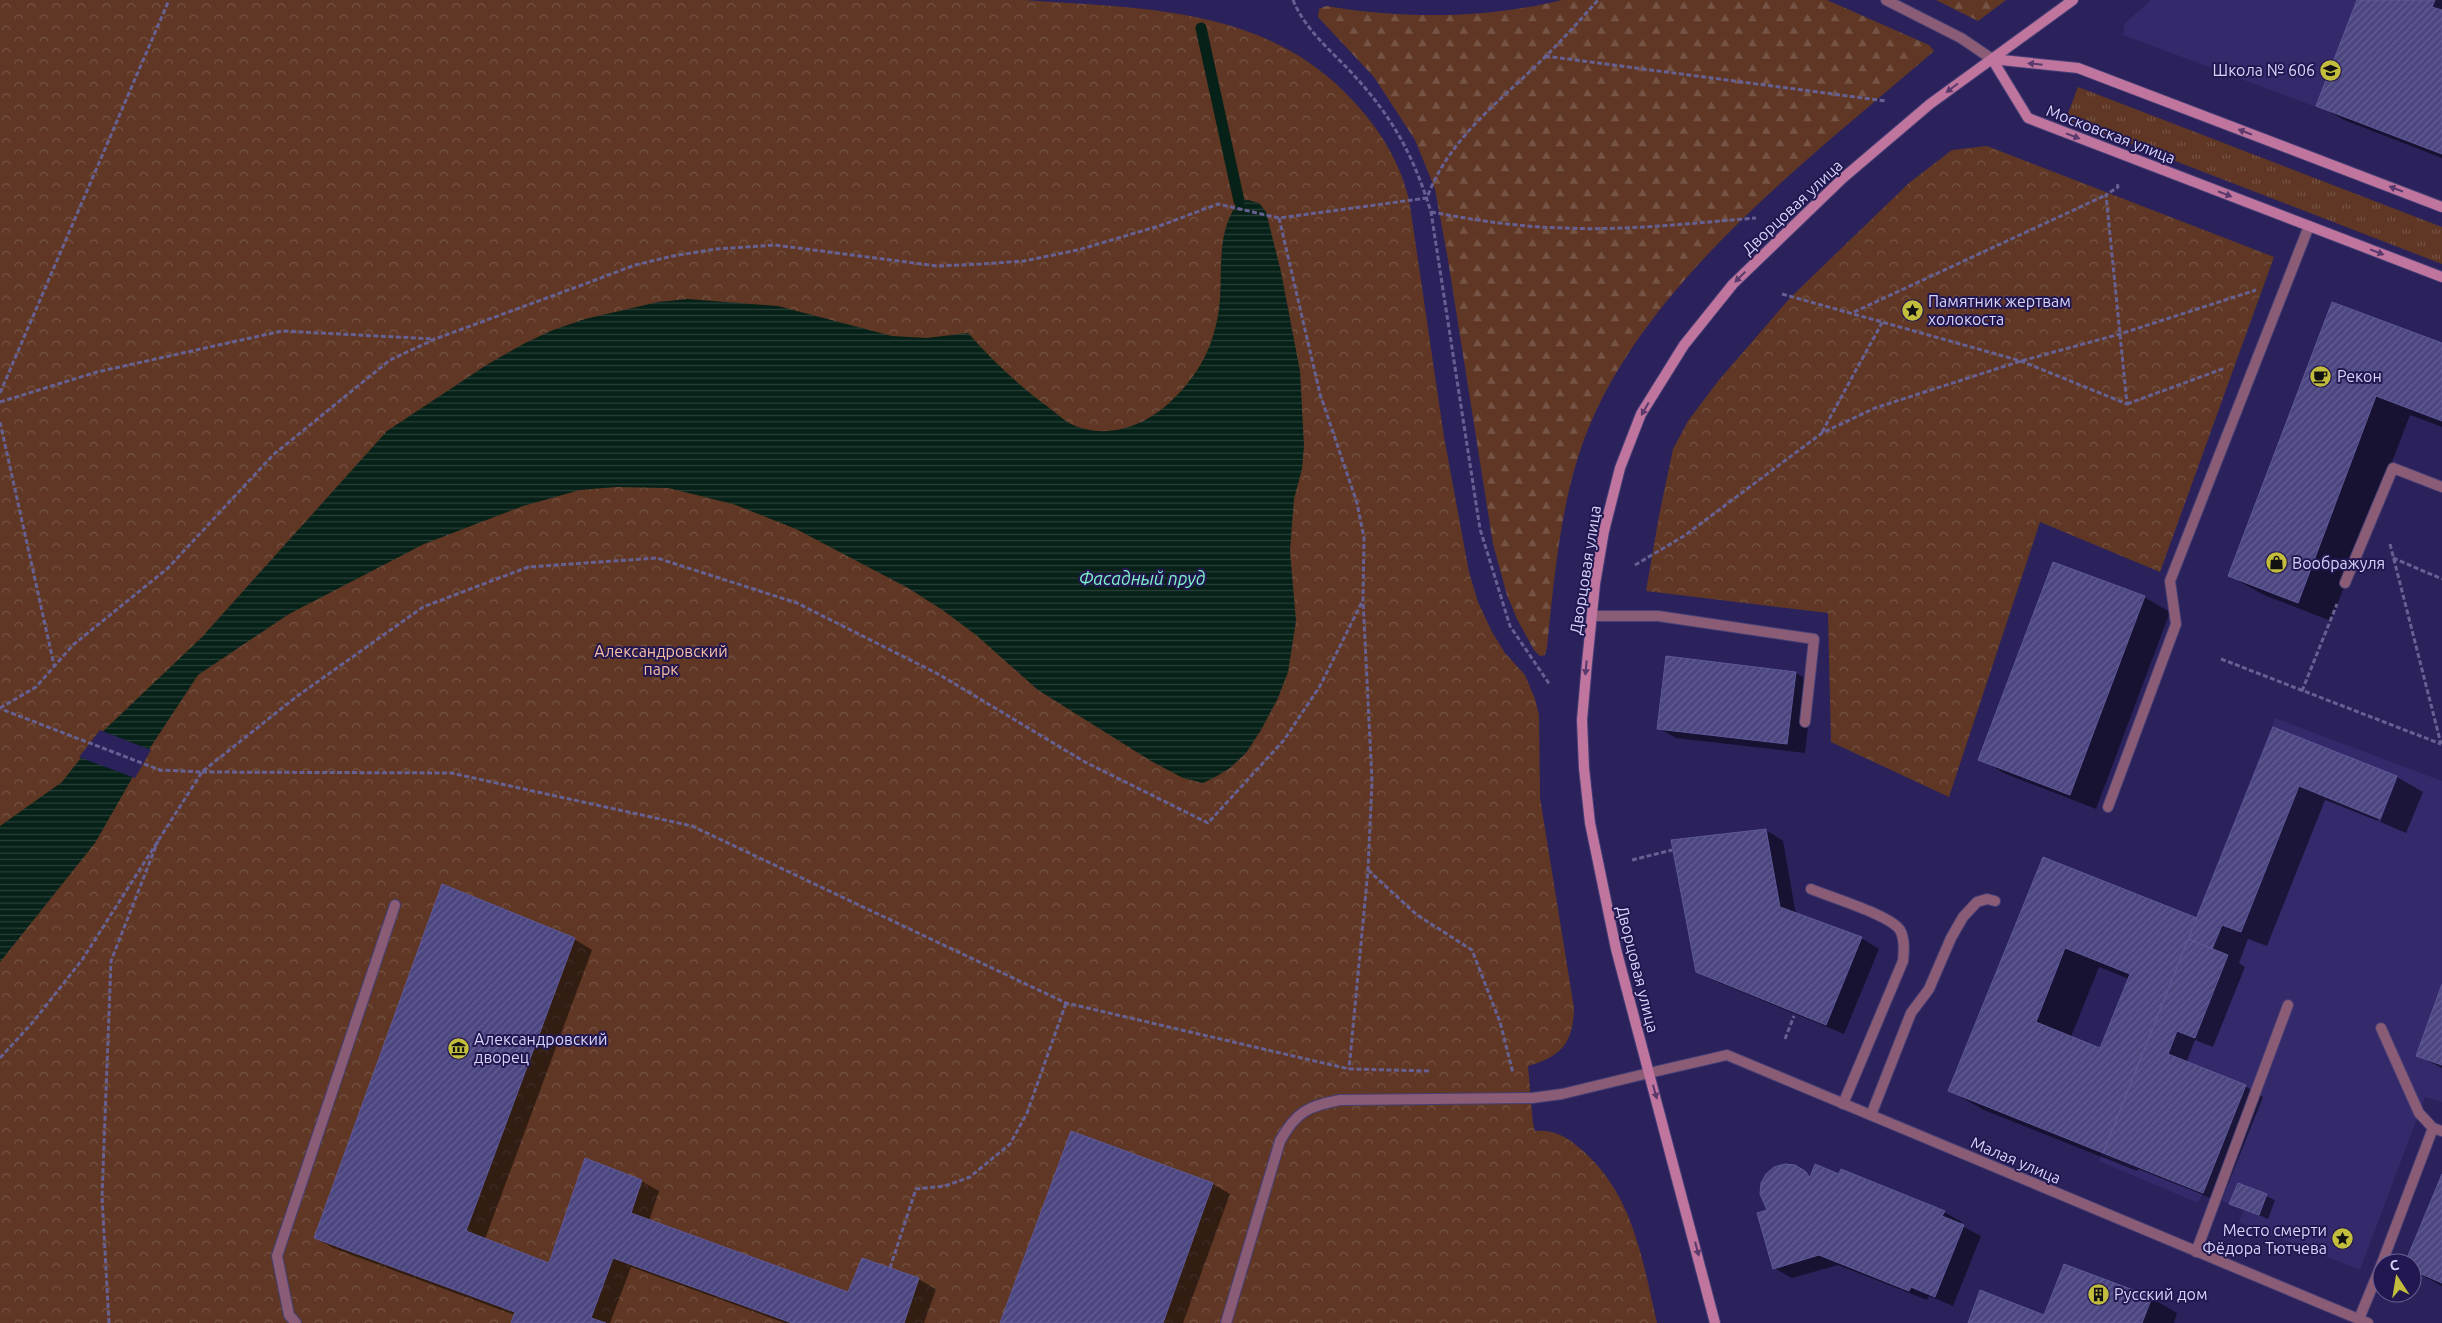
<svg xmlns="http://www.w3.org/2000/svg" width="2442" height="1323" font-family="Ubuntu,sans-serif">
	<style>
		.built { fill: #34296b }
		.grass { fill: url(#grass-tufts) }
		.forest { fill: url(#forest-firs) }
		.park { fill: url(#park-crowns) }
		.water { fill: url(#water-rules) }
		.pier { fill: #2b225c }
		.shadow { fill: #0007; fill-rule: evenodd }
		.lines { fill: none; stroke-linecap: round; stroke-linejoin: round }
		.stream { stroke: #062117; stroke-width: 11 }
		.building { fill: url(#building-hatch); stroke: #5e5898; fill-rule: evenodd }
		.lane-casing { stroke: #463f75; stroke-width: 12 }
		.street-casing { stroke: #463f75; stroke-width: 12 }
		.secondary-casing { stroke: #463f75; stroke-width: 12 }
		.path { stroke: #676193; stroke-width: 3; stroke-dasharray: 5 2.5; stroke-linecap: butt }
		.lane { stroke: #8b5c75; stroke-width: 10 }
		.street { stroke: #8b5c75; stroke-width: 10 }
		.secondary { stroke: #bf759e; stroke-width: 10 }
		.oneway { fill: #59386b }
		.labels { text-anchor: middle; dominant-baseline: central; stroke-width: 4; stroke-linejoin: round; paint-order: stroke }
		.poi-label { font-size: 16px; fill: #d6d5fa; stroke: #221750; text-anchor: start }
		.street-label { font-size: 16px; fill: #d6d5fa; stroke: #221750 }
		.park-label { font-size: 16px; fill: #f8bfa5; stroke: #221750 }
		.water-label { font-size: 18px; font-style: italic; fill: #7ff4c7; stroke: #221750 }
	</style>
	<defs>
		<pattern id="grass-tufts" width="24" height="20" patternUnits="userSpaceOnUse" patternTransform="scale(1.25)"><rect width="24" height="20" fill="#5f3724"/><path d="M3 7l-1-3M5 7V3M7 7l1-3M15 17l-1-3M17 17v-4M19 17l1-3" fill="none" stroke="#755345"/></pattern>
		<pattern id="forest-firs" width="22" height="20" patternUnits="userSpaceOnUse" patternTransform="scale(1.25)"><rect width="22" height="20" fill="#5f3724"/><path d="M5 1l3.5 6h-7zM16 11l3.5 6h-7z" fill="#755345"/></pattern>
		<pattern id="park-crowns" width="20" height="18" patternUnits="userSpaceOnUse" patternTransform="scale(1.25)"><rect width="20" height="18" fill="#5f3724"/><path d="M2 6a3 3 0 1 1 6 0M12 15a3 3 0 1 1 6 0" fill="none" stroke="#755345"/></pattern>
		<pattern id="water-rules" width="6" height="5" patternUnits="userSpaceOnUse" patternTransform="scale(1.25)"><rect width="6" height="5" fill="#062117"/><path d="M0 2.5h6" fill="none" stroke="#2a403a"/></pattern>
		<pattern id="building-hatch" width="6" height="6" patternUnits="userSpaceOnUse" patternTransform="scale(1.25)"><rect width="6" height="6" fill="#4b4580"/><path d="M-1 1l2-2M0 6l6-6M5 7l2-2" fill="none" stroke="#645f93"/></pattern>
	</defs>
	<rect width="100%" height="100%" fill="#2b225c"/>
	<path class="built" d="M2151,0H2442V154L2123,35L2125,23Z
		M2275,718L2442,781V1102L2425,1097L2360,1270L2239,1222L2244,1210L2216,1198L2203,1193L2198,1203L2099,1161Z"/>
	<path class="grass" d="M2078,87L2442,227V264L2066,119Z"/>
	<path class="forest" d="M1562,0H1827L1929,45L1934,51C1814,155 1656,273 1591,422C1561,492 1555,572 1547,647L1545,655L1540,656L1534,650L1517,619L1507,595L1493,544L1448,260L1435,189L1415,140L1374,77L1318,17L1319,9L1326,6C1403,19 1486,19 1562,0Z
		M1936,0H2006L1978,21Z"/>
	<path class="park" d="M0,0H1025C1146,9 1269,6 1356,104C1382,133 1399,161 1409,199L1444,437L1469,572L1478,602L1492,632L1505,653L1525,675L1535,699L1539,715L1540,798L1574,1008C1573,1043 1562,1056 1528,1066L1533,1124L1535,1131C1554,1129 1567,1137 1582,1150C1634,1196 1642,1259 1657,1323H0Z
		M1987,146L2274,257L2160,572L2040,522L1949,797L1831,742L1828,613L1646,591L1659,516L1673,449L1688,421L1719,380L1790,298L1909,183L1952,150Z"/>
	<path class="water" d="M1248,200L1259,203L1266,212L1281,272L1300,371L1304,446L1302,469L1294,499L1290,551L1296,621L1288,672L1278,698L1261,730L1246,753L1230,768L1217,776L1203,783L1183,778L1151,761L1038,690L976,635L944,611L908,588L796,529L733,504L668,488L616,487L580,490L523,506L424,544L289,614L198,675L146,754L95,843L0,962V826L62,782L98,736L202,637L387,431L488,364L525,343L553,330L585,319L658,302L688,299L778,306L892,336L927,338L968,333C992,360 1018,385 1048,407C1055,412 1062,419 1069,423C1104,441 1144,427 1170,402C1193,381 1209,356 1216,325C1227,283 1211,239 1239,201Z"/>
	<path class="pier" d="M100,730L151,750L135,778L79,757Z"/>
	<path class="shadow" d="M2358,0H2442V158L2344,120L2318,105Z
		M2333,304L2442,345V427L2410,415L2331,621L2264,595L2230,576Z
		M2144,597L2170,612L2096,809L2006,774L1980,759Z
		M1796,673L1813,683L1805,753L1676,738L1658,728Z
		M2274,728L2397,777L2423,792L2406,833L2380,822L2397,779H2395L2378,821L2325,800L2267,946L2248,939L2239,963L2245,967L2213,1047L2195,1040L2186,1063L2245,1086L2263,1097L2221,1202L2138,1169L2137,1171L1984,1110L1950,1091L2043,858L2198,919ZM2099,967L2129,979L2101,1049L2071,1037Z
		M1766,830L1783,841L1796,915L1861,938L1879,949L1844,1034L1715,981L1697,971Z
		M574,939L592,950L485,1239L549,1264L641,1181L659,1191L649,1221L849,1293L918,1279L936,1289L924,1323H785L631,1267L610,1323H512L515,1315L333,1248L316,1238Z
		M2442,988V1068L2418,1056Z
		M1795,1167L1812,1176L1944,1212L1962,1222L1960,1225L1981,1236L1953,1306L1929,1296L1927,1300L1838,1265L1792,1278L1774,1268L1769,1211L1764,1204L1761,1194Z
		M2442,1178V1286L2412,1270V1263H2407Z
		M1213,1184L1230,1194L1183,1323H1001Z
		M2238,1184L2275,1200L2268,1219L2231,1203Z
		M2151,1298L2177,1313L2174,1323H1969L2045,1316Z"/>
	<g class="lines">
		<path class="stream" d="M1201,28L1239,201"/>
	</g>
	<path class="building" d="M2357,0H2435L2432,7L2442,10V154L2316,106Z
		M2332,302L2442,343V421L2376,396L2298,603L2228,576Z
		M2053,562L2145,596L2070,795L1978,760Z
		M1666,656L1796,672L1787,744L1657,729Z
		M2273,727L2397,776L2380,819L2299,786L2241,932L2222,925L2212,949L2188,939Z
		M1766,829L1780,907L1862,937L1826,1025L1696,972L1671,840Z
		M2043,857L2197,918L2103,1153L1948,1091ZM2065,948L2130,974L2100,1048L2036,1022Z
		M442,884L575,938L466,1231L549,1263L585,1158L642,1180L631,1213L848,1292L862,1258L919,1278L904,1323H792L613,1258L591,1318L606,1323H511L515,1312L314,1238Z
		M2188,939L2228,955L2195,1038L2177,1031L2168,1054L2246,1085L2203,1193L2103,1153Z
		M2442,984V1065L2416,1056Z
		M1071,1131L1213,1183L1163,1323H1000Z
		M1785,1164L1795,1165L1805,1171L1810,1177L1815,1164L1839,1174L1841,1169L1945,1211L1942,1216L1964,1225L1935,1297L1911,1287L1909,1291L1819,1255L1773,1269L1757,1213L1767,1210L1760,1194L1761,1183L1766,1174L1774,1167Z
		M2442,1174V1283L2412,1270V1263H2405Z
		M2238,1183L2267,1194L2259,1215L2229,1204Z
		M2064,1264L2152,1297L2142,1323H1968L1980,1290L2044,1315Z"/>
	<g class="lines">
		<defs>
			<path id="lane" d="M2345,583L2393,468L2442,487
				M1592,616H1658L1814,639L1805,722
				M2108,807L2176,624L2170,581L2309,226
				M1811,889C1830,897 1890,915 1900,930C1905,939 1904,951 1903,961L1843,1104
				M2381,1028L2419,1113L2433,1128
				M1871,1115L1911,1013L1929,989L1951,938L1963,917L1977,902L1987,899L1995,901
				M2196,1252L2288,1005
				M2382,1263L2433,1128L2442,1131
				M2359,1319L2382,1263
				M296,1323L289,1315L277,1256L395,905
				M1226,1323L1280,1141C1296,1112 1308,1106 1340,1100L1532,1098L1562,1094L1649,1073"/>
			<path id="street" d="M1886,0L1961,38L1992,59
				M1649,1073L1727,1055L2368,1323"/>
			<path id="secondary" d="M1992,59L2028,118L2442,277
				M1992,59L2078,68L2442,207
				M1715,1323L1616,949L1590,823L1584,768L1582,720L1587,663L1595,584L1604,531L1620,468L1641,414L1684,345L1733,284L1843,178L1930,104L2073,0"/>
		</defs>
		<use href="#lane" class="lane-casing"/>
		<use href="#street" class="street-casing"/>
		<use href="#secondary" class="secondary-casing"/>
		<path class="path" d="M1293,0C1305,29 1329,49 1350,71C1392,116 1413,154 1431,212L1480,529L1510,626L1550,685
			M1545,56L1886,101
			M1431,212C1475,220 1518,227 1563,228C1627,231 1692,223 1756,218
			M1279,218L1320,394L1357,503L1364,538L1363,600L1372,781L1368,870L1349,1069
			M1782,294L2021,361L2127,404L2106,195L2118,187L2117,183
			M1854,312L2106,195
			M0,393L169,0
			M0,402L97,372L282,331L435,339
			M2127,404L2225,368
			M0,422L54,665
			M1822,432L1883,321
			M2390,544L2441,744
			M2393,558L2442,579
			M1635,565L1684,536L1822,433L1875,408L2021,361L2120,334L2256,290
			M2221,659L2441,744
			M2302,691L2337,604
			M0,708L36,687L73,645L168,568L273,455L390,360L435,339L582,285L635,265L673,256L716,249L775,245L937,266L981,264L1024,261L1078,250L1162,225L1218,204L1279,218L1427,198C1449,137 1502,100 1546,56C1564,38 1581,19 1598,0
			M203,771L296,697L423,607L528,567L657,558L797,603L940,675L1085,762L1208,823L1284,740L1320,686L1363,600
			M202,772L451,773L692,826L1066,1003L1349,1069L1431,1071
			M1632,860L1672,850
			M1368,870L1417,915L1472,950L1500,1022L1513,1073
			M1785,1039L1794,1016
			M0,1058L33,1022L82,960L202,772L160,770L1,709
			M890,1268L916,1189L945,1186L970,1177L1010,1144L1027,1113L1066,1003
			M109,1323L102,1197L111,961L158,841"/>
		<use href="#lane" class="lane"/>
		<use href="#street" class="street"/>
		<use href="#secondary" class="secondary"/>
	</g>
	<defs><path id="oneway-solid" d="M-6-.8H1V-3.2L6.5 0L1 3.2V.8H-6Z" transform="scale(1.25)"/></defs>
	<g class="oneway">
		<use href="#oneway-solid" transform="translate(2035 64) rotate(-174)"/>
		<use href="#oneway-solid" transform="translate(1952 88) rotate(143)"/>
		<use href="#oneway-solid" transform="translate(2245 132) rotate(-159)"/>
		<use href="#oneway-solid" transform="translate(2073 136) rotate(21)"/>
		<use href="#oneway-solid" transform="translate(2396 189) rotate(-159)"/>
		<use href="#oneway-solid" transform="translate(2225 194) rotate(21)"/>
		<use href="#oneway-solid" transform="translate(2377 252) rotate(21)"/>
		<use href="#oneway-solid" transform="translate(1740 277) rotate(135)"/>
		<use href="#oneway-solid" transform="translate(1645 409) rotate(120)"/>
		<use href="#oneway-solid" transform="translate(1586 668) rotate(95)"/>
		<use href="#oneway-solid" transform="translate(1655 1092) rotate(74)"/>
		<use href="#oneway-solid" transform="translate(1697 1249) rotate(75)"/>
	</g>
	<defs>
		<symbol id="school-disc" viewBox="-11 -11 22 22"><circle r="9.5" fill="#c3bd3e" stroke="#221750"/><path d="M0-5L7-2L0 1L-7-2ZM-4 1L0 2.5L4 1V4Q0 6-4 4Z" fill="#111"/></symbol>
		<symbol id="sight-disc" viewBox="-11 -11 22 22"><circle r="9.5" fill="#c3bd3e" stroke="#221750"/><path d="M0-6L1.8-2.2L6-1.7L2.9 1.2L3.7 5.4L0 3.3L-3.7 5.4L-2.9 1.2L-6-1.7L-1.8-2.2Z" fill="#111"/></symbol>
		<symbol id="cafe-disc" viewBox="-11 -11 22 22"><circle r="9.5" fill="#c3bd3e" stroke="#221750"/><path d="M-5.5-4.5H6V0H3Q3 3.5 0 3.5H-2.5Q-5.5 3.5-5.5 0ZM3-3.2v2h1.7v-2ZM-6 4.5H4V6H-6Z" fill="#111"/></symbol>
		<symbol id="shop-disc" viewBox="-11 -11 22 22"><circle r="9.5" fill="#c3bd3e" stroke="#221750"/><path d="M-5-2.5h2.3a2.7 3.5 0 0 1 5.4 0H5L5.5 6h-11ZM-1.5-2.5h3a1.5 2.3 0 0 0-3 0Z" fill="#111"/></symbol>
		<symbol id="museum-disc" viewBox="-11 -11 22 22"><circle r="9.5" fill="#c3bd3e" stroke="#221750"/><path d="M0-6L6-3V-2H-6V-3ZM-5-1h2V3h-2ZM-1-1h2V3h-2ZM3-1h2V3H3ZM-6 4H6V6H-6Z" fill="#111"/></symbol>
		<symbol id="building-disc" viewBox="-11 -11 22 22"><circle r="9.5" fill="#c3bd3e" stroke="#221750"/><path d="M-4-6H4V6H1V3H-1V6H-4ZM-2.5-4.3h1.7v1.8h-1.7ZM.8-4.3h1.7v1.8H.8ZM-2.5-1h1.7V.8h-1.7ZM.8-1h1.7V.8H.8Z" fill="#111"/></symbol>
	</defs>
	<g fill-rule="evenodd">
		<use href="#school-disc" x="2318" y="58" width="25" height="25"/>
		<use href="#sight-disc" x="1900" y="298" width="25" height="25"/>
		<use href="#cafe-disc" x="2308" y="364" width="25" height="25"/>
		<use href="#shop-disc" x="2264" y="550" width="25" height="25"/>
		<use href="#museum-disc" x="446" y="1036" width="25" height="25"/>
		<use href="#sight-disc" x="2330" y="1226" width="25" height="25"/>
		<use href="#building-disc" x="2086" y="1282" width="25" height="25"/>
	</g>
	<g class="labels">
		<g class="poi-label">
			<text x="2315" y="70" text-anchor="end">Школа № 606</text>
			<text x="1928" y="301">Памятник жертвам<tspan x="1928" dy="18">холокоста</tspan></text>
			<text x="2337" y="376">Рекон</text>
			<text x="2292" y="563">Воображуля</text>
			<text x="474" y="1039">Александровский<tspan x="474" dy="18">дворец</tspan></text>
			<text x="2327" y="1230" text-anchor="end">Место смерти<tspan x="2327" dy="18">Фёдора Тютчева</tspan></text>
			<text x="2114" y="1294">Русский дом</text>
		</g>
		<g class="street-label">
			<text transform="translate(2111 134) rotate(21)">Московская улица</text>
			<text transform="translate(1792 207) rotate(-43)">Дворцовая улица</text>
			<text transform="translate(1585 570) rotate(-81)">Дворцовая улица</text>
			<text transform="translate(1638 969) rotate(76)">Дворцовая улица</text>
			<text transform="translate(2016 1160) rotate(23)">Малая улица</text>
		</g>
		<g class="park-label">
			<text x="661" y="651">Александровский<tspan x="661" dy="18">парк</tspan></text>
		</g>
		<g class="water-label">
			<text x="1142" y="578">Фасадный пруд</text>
		</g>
	</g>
	<g transform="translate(2397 1278) rotate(348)"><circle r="24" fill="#221750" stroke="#6a6394"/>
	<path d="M0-4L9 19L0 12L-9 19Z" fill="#c3bd3e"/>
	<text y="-8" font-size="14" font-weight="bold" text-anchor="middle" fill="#d6d5fa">С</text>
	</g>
</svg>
